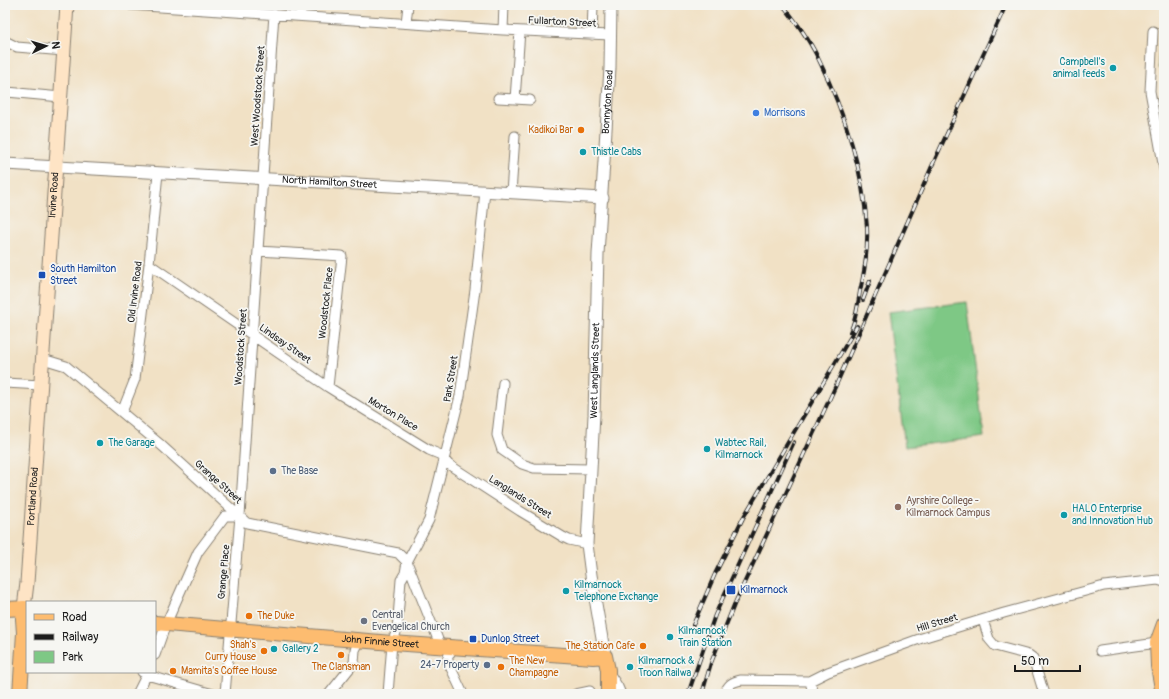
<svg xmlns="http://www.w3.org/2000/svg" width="1169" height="699" font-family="Pangolin,sans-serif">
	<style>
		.green { fill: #7ec885; stroke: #4d7250 }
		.forest { fill: #66ac72; stroke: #416447 }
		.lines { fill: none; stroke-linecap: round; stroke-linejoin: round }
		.minor-casing { stroke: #867e70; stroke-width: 11 }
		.tertiary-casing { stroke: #867e70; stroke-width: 13 }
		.secondary-casing { stroke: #867e70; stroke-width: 15 }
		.primary-casing { stroke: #867e70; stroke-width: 16 }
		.minor { stroke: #fff; stroke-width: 9 }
		.tertiary { stroke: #fff; stroke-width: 11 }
		.secondary { stroke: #fee4c5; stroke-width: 13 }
		.primary { stroke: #fdbc6f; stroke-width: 14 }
		.rail-casing { stroke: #1c1c1c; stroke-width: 4 }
		.rail { stroke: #f6f6f2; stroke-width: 2.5; stroke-dasharray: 8; stroke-linecap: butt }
		.culture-dot { fill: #0f9aa8; stroke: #f6f6f2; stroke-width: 1.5 }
		.shop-dot { fill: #3f7fe0; stroke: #f6f6f2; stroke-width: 1.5 }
		.food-dot { fill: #e8710a; stroke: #f6f6f2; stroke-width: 1.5 }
		.transit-dot { fill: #1a4fb4; stroke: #f6f6f2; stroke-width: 1.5 }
		.service-dot { fill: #5c6f8a; stroke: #f6f6f2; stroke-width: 1.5 }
		.education-dot { fill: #8d6e63; stroke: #f6f6f2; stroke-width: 1.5 }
		.worship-dot { fill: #6b7280; stroke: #f6f6f2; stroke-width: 1.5 }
		.labels { text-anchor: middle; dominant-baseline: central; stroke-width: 3.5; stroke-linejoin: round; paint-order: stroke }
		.street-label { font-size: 10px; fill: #1c1c1c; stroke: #f6f6f2 }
		.culture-label { font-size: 10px; fill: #0d838f; stroke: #f6f6f2; text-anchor: start }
		.shop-label { font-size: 10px; fill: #366cbe; stroke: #f6f6f2; text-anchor: start }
		.food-label { font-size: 10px; fill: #c56008; stroke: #f6f6f2; text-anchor: end }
		.transit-label { font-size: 10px; fill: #164399; stroke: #f6f6f2; text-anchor: start }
		.service-label { font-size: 10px; fill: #4e5e75; stroke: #f6f6f2; text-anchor: start }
		.education-label { font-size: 10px; fill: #785e54; stroke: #f6f6f2; text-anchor: start }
		.worship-label { font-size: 10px; fill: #5b616d; stroke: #f6f6f2; text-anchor: start }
	</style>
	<rect width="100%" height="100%" fill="#f6f6f2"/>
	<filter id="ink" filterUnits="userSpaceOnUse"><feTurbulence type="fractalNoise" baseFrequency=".025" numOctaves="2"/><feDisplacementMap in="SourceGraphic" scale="8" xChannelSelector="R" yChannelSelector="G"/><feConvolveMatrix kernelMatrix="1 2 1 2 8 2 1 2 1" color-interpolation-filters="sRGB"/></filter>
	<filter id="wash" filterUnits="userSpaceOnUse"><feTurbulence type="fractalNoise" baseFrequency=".012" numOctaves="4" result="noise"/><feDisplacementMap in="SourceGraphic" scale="16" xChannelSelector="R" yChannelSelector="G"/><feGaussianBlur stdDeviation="0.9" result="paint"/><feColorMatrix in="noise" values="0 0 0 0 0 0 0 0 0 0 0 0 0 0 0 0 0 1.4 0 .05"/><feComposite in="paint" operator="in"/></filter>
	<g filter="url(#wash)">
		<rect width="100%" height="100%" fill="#f1e1c5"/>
		<path class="green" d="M967,302L984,437L905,447L888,312Z"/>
		<path class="forest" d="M1164,10V67L1158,68L1159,40Z"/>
	</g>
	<g filter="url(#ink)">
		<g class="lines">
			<defs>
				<path id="minor" d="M130,5L503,30L610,35
					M406,23L408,5
					M503,30L504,5
					M1153,31L1150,91L1164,169
					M592,35L593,5
					M5,41L17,47L64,51
					M7,92L61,97
					M498,98L530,100
					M515,99L520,31
					M511,193L515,136
					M258,251L342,256L328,387
					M149,264L328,387L429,450L441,455L448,464L520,511L563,537L569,540L587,544
					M43,359L66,366L161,445L247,523L398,553L407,562L441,647
					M5,383L41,385
					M503,383L497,435L502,450L522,464L534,468L590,469
					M122,412L135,379L149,264L158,173
					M983,620L989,639L995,646L1029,655L1033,658L1044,694
					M453,647L448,657V662L463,694
					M1100,651L1157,643
					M155,655L166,624L198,552L225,516H240
					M608,671L618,687L621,694
					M142,672L147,675L213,694
					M810,681L813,694
					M137,694L148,672
					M225,694L240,516L274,14
					M329,694L354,663L355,650L360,640
					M388,694L392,643L397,630L401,580L405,573L407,562L429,520L460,396L475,290L485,191
					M576,694L590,691
					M724,694C728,685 731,682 741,680L810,681L828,672L922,638L1004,613L1104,586L1158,580L1164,582"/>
				<g id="tertiary">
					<path id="s1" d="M5,164L603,198"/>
					<path id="s2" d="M605,656L591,575L587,544L594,415L598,254L610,68L611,5"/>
				</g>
				<g id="secondary">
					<path id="s3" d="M24,608L27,583L67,5"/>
				</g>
				<g id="primary">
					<path d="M5,609L27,608"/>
					<path id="s4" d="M155,623L392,643L593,657L605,656L608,670V694"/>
					<path d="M20,694L24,633L23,619L24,608"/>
					<path d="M1163,694L1158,666L1157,643L1164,624"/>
				</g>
			</defs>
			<use href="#minor" class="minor-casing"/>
			<use href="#tertiary" class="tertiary-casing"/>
			<use href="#secondary" class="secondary-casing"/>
			<use href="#primary" class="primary-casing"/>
			<use href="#minor" class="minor"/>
			<use href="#tertiary" class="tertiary"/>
			<use href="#secondary" class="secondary"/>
			<use href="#primary" class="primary"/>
			<defs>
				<path id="rail" d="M783,5C796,22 809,39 818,58C844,111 863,169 867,227C868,249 865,270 860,291C858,304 856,320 850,332
					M863,300L870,281
					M693,625L715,574L743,518L857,326
					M688,694L715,615L794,442
					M702,694L711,663L734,605L837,383L932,166L1006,5"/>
			</defs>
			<use href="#rail" class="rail-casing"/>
			<use href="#rail" class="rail"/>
		</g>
	</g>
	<g class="culture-dot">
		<circle cx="1113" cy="68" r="4"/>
		<circle cx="583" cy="152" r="4"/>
		<circle cx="100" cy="443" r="4"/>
		<circle cx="707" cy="449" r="4"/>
		<circle cx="1064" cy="515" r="4"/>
		<circle cx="566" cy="591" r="4"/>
		<circle cx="670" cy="637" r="4"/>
		<circle cx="274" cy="649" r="4"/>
		<circle cx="630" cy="667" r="4"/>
	</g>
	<circle class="shop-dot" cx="756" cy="113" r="4"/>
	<g class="food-dot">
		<circle cx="581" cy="130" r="4"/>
		<circle cx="249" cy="616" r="4"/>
		<circle cx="643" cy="646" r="4"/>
		<circle cx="264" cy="651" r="4"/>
		<circle cx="341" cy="655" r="4"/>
		<circle cx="501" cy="667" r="4"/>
		<circle cx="173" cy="671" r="4"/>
	</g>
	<g class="transit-dot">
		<rect x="38" y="271" width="8" height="8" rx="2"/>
		<rect x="726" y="585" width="10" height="10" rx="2"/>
		<rect x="469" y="635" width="8" height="8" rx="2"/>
	</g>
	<g class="service-dot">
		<circle cx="273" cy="471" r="4"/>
		<circle cx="487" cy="665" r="4"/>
	</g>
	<circle class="education-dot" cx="898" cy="507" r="4"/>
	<circle class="worship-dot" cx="364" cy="621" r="4"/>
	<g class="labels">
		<g class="street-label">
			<text transform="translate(562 22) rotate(3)">Fullarton Street</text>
			<text transform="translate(258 96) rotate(-86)">West Woodstock Street</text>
			<text stroke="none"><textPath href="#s2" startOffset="556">Bonnyton Road</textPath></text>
			<text stroke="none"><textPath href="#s1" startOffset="325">North Hamilton Street</textPath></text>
			<text stroke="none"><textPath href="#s3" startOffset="414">Irvine Road</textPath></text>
			<text transform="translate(135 292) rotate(-83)">Old Irvine Road</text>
			<text transform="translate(326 303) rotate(-84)">Woodstock Place</text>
			<text transform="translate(285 344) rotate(35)">Lindsay Street</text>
			<text transform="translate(241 347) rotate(-86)">Woodstock Street</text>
			<text stroke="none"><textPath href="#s2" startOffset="287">West Langlands Street</textPath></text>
			<text transform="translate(451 379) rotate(-81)">Park Street</text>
			<text transform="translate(393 414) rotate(31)">Morton Place</text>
			<text transform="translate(218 482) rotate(42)">Grange Street</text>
			<text stroke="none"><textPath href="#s3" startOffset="112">Portland Road</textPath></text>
			<text transform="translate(520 497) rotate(32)">Langlands Street</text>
			<text transform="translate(224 572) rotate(-85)">Grange Place</text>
			<text transform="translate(937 623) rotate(-17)">Hill Street</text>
			<text stroke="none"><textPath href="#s4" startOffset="226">John Finnie Street</textPath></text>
		</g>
		<g class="culture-label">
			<text x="1105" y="62" text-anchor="end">Campbell's<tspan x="1105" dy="12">animal feeds</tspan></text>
			<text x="591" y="152">Thistle Cabs</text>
			<text x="108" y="443">The Garage</text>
			<text x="715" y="443">Wabtec Rail,<tspan x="715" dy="12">Kilmarnock</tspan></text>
			<text x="1072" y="509">HALO Enterprise<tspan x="1072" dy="12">and Innovation Hub</tspan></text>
			<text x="574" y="585">Kilmarnock<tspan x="574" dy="12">Telephone Exchange</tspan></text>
			<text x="678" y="631">Kilmarnock<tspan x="678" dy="12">Train Station</tspan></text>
			<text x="282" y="649">Gallery 2</text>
			<text x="638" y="661">Kilmarnock &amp;<tspan x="638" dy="12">Troon Railwa</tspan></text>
		</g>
		<g class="shop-label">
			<text x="764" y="113">Morrisons</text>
		</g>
		<g class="food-label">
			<text x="573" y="130">Kadikoi Bar</text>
			<text x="257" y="616" text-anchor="start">The Duke</text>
			<text x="256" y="645">Shah's<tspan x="256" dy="12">Curry House</tspan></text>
			<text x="635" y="646">The Station Cafe</text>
			<text x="509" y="661" text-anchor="start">The New<tspan x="509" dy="12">Champagne</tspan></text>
			<text x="341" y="667" text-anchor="middle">The Clansman</text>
			<text x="181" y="671" text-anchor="start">Mamita's Coffee House</text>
		</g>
		<g class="transit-label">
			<text x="50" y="269">South Hamilton<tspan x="50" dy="12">Street</tspan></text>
			<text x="740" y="590">Kilmarnock</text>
			<text x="481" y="639">Dunlop Street</text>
		</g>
		<g class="service-label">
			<text x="281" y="471">The Base</text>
			<text x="479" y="665" text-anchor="end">24-7 Property</text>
		</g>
		<g class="education-label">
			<text x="906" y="501">Ayrshire College -<tspan x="906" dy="12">Kilmarnock Campus</tspan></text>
		</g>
		<g class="worship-label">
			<text x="372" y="615">Central<tspan x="372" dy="12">Evengelical Church</tspan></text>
		</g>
	</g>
	<rect width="1169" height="699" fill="none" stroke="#f6f6f2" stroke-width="20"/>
	<rect x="26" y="601" width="130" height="72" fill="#f6f6f2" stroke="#9f9f9c"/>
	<rect x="34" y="614" width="20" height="6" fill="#fdbc6f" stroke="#9f9f9c"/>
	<text x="62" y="621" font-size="12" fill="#1c1c1c">Road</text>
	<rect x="34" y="634" width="20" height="6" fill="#1c1c1c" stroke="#9f9f9c"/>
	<text x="62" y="641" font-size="12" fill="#1c1c1c">Railway</text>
	<rect x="34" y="651" width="20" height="12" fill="#7ec885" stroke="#9f9f9c"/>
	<text x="62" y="661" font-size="12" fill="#1c1c1c">Park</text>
	<g transform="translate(46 46) rotate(85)" stroke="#f6f6f2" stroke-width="3" paint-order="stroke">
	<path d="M0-3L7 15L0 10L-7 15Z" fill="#1c1c1c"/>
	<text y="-6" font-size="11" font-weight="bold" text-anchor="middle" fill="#1c1c1c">N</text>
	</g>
	<path d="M1015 665v6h65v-6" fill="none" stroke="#1c1c1c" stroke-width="2"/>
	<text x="1021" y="665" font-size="12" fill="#1c1c1c" stroke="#f6f6f2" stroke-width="3" paint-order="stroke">50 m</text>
</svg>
